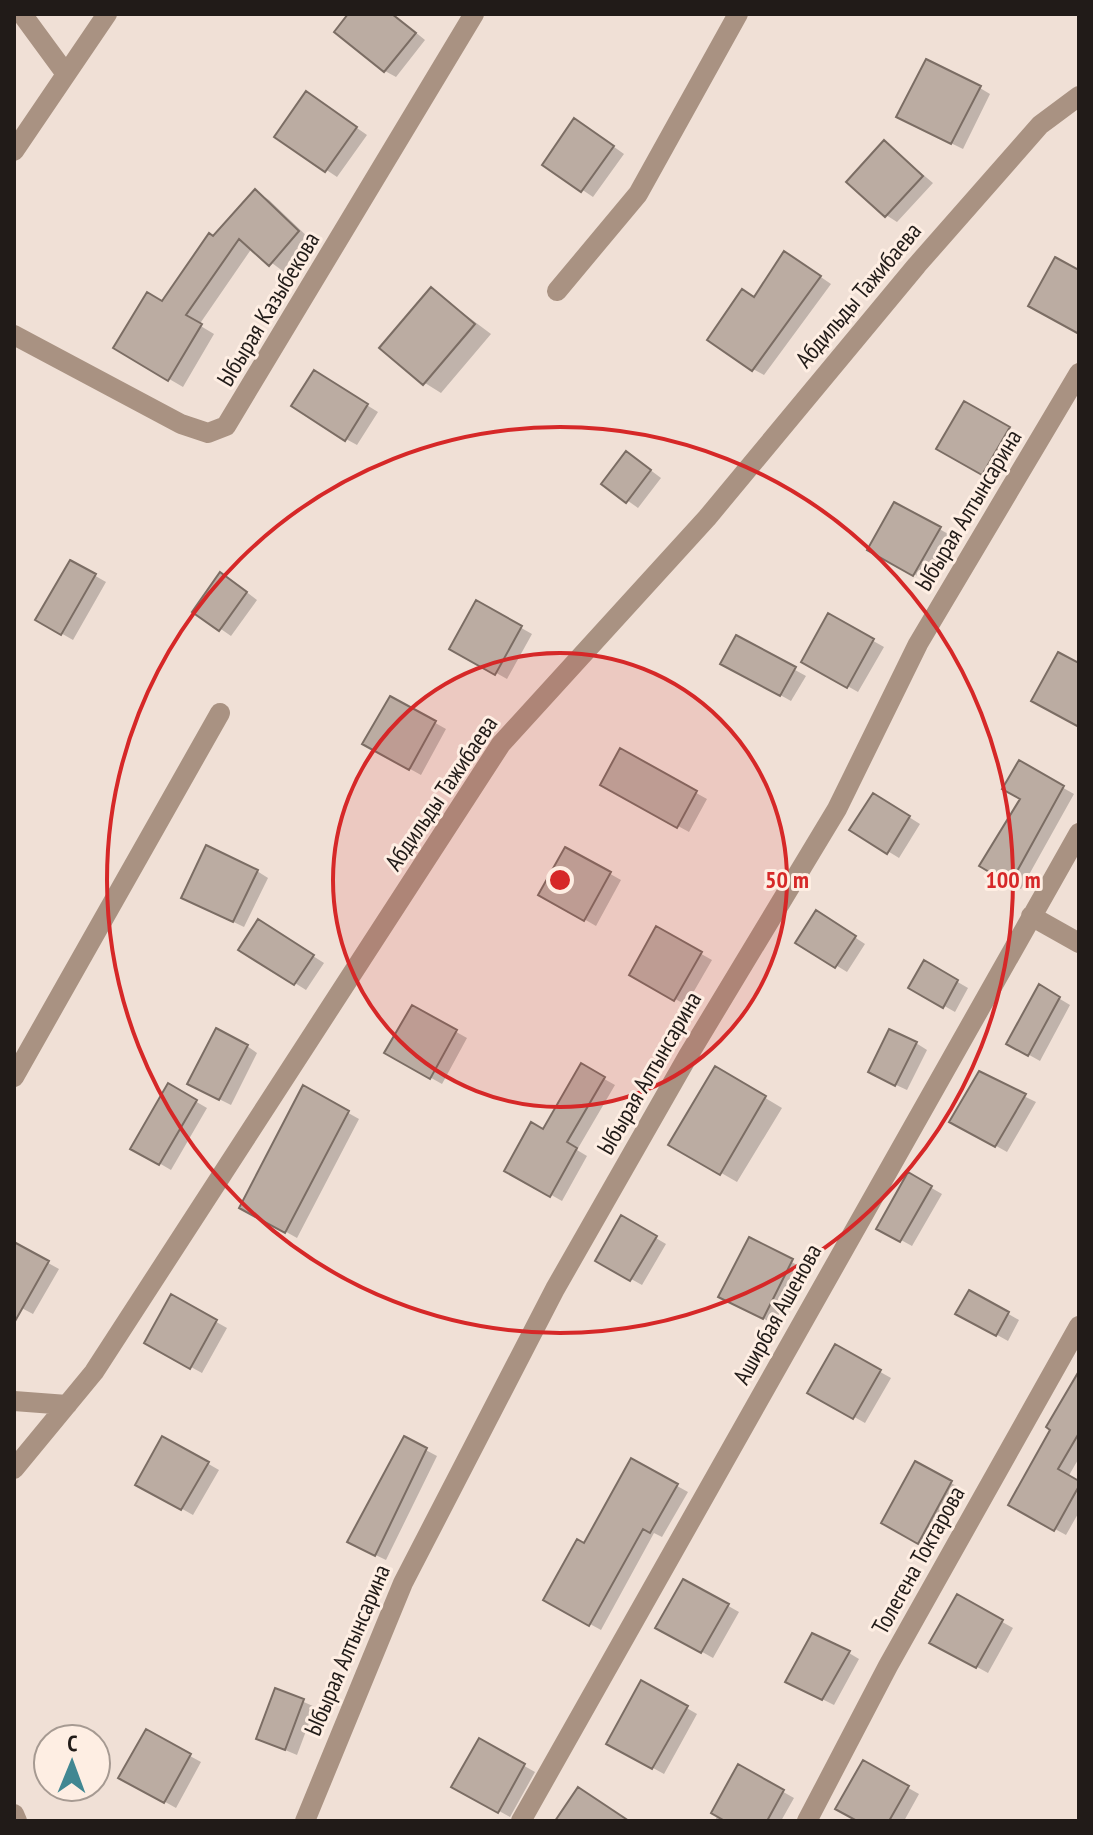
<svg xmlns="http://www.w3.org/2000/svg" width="1093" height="1835" font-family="'PT Sans Narrow',sans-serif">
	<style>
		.shadow { fill: #0003 }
		.building { fill: #bbaca2; stroke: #7b6d64; stroke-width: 2 }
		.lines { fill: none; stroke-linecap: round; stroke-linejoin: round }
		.street { stroke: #a99282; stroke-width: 20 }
		.ring { fill: none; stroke: #d62828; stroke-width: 4 }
		.labels { text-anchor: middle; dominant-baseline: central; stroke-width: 6; stroke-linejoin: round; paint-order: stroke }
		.street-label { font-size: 24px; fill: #211b18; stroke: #feeee3 }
		.centre { fill: #d62828; stroke: #feeee3; stroke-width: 4 }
		.ring-label { font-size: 24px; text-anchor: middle; font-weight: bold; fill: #d62828; stroke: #feeee3; stroke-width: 6; stroke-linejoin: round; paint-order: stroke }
	</style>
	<rect width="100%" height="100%" fill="#f0e0d6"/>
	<path class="shadow" d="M351,14H393L425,40L396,77L385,71Z
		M980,88L990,94L963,149L910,123Z
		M317,100L367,135L337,177L276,136Z
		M586,127L624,154L593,197L544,164Z
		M884,142L933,183L897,222L886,215Z
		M255,191L269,200L312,241L284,272L252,248L199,325L214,334L183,387L116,348L162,303Z
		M796,260L831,284L764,375L753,369L755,299Z
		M431,289L491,334L441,393L425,383Z
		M315,373L378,412L357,445L346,439Z
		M964,403L1019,435L994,480L939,449Z
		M637,460L661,478L638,508L603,483Z
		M895,504L950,535L925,580L870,550Z
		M71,562L106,582L73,640L38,620Z
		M232,581L257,600L231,636L195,611Z
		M477,603L532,634L507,679L452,648Z
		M829,616L884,647L858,692L803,661Z
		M737,638L806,676L791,701L723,663Z
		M391,698L446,729L421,775L365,744Z
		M621,751L707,799L689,832L603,785Z
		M1019,763L1074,794L1021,889L982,865L1022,798Z
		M874,795L920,824L899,858L852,829Z
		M566,849L621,880L596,926L541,894Z
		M257,871L268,878L244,927L194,903Z
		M827,919L865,944L847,972L798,942Z
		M269,928L324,963L306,990L241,949Z
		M657,929L712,960L686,1005L631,974Z
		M925,963L968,988L955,1012L911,987Z
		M1040,987L1070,1005L1040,1061L1008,1043Z
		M412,1007L467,1038L442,1084L387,1053Z
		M916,1043L927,1050L907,1090L881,1078Z
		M247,1046L257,1053L231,1105L201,1090Z
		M581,1066L615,1085L577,1150L587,1156L562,1201L507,1170L544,1131Z
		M715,1068L782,1108L737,1182L671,1144Z
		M979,1074L1036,1102L1007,1152L952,1121Z
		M169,1086L207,1108L171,1170L133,1148Z
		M304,1088L359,1119L297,1238L242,1207Z
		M909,1175L942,1194L912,1246L879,1228Z
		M622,1218L666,1244L642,1285L597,1260Z
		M749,1240L803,1268L774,1324L732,1302Z
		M14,1244L59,1269L33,1314L14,1304Z
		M970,1292L1019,1320L1008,1341L958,1313Z
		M172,1297L227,1328L202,1373L147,1343Z
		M836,1347L891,1378L865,1423L810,1392Z
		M1079,1393V1458L1068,1477L1079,1483V1512L1066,1535L1011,1505Z
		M163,1438L219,1470L193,1515L138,1484Z
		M405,1439L437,1456L386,1560L361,1548Z
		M632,1461L688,1492L662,1537L654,1533L601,1630L546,1600L585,1546Z
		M916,1464L962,1489L930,1548L884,1523Z
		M684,1581L739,1612L713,1658L658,1627Z
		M958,1597L1013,1628L988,1673L932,1642Z
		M849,1653L859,1659L834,1705L798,1687Z
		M642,1682L697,1714L664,1774L608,1743Z
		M277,1690L315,1707L297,1755L259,1739Z
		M146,1732L201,1762L176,1808L121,1777Z
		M480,1741L535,1772L510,1817L454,1786Z
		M864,1763L919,1794L904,1821H861Z
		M739,1767L794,1798L781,1821H715Z"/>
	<path class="building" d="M348,14H392L416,33L384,72L334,32Z
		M926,59L981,86L951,144L896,117Z
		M306,91L357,127L325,172L274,137Z
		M574,118L614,146L581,192L542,165Z
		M884,140L923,176L885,217L846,182Z
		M255,189L299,231L269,266L239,239L186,315L202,324L168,381L113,348L147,292L162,301L209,233L213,236Z
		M784,251L821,276L752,371L707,340L742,289L754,297Z
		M1055,257L1079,270V334L1028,306Z
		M431,287L475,324L423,385L379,348Z
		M314,370L368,404L345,441L291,406Z
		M964,401L1010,427L982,475L936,449Z
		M626,451L651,470L626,503L601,484Z
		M894,502L941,527L913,576L867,550Z
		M70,560L96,574L61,635L35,620Z
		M220,572L247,592L219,631L192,612Z
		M476,600L522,626L495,675L449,649Z
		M828,613L874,639L847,688L801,662Z
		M736,635L796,667L780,696L720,664Z
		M1058,652L1079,663V727L1031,701Z
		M390,696L436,721L409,770L362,744Z
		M620,748L697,791L677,828L600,785Z
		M1019,760L1064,786L1010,884L979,866L1020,799L1002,789Z
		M873,793L910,816L887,854L849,830Z
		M206,845L258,870L233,922L181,898Z
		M565,847L611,872L584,921L538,895Z
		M816,910L856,936L835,968L795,943Z
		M258,919L314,955L294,985L238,950Z
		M656,926L702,952L674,1001L629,975Z
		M924,960L958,980L943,1008L908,988Z
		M1039,984L1060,997L1028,1056L1006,1044Z
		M412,1005L457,1030L430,1079L384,1053Z
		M216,1028L248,1045L219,1100L187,1084Z
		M889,1029L917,1042L895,1086L868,1072Z
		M581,1063L605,1077L567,1142L577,1148L550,1197L504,1171L531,1122L543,1129Z
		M715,1066L766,1096L720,1175L668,1145Z
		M979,1071L1026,1094L995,1147L949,1122Z
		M168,1083L197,1100L159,1165L130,1149Z
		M303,1085L349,1111L285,1233L239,1208Z
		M908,1172L932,1186L900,1242L876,1229Z
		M621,1215L657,1236L630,1281L595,1261Z
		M749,1237L793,1259L763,1319L718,1297Z
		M14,1242L49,1261L14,1323Z
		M969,1290L1009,1312L996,1336L955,1314Z
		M171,1294L217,1320L190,1369L144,1343Z
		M835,1344L881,1370L853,1419L807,1393Z
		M1079,1371V1433L1058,1469L1079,1481V1486L1054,1531L1008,1505L1050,1430L1046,1427Z
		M162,1436L209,1462L181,1510L135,1485Z
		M404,1436L427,1448L375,1556L347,1542Z
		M631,1458L678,1484L650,1533L643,1529L589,1626L543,1600L577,1539L584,1543Z
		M915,1461L952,1481L918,1544L881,1523Z
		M683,1579L729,1604L701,1653L655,1628Z
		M957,1594L1003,1620L976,1668L929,1643Z
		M812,1633L850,1651L822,1700L785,1682Z
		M641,1680L688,1706L652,1769L606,1744Z
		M275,1688L304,1699L285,1750L256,1739Z
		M146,1729L191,1754L164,1803L118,1778Z
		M479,1738L525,1764L498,1813L451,1787Z
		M863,1760L909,1786L889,1821H857L835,1809Z
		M738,1764L784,1790L767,1821H725L711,1813Z
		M578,1787L629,1821H555Z"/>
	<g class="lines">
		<path class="street" d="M22,14L66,74
			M14,151L107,14
			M557,291L638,194L738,14
			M14,335L181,424L208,433L226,426L474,14
			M1031,916L1079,943
			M14,1077L220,713
			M14,1401L67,1405
			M14,1469L94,1372L501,744L707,518L917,265L1040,125L1079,96
			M14,1814L17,1821
			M305,1821L403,1583L555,1289L688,1056L837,809L918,644L1079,373
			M521,1821L1079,833
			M807,1821L888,1666L1079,1326"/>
	</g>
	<circle cx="560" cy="880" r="227" fill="#d62828" fill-opacity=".12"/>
	<g class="ring">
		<circle cx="560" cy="880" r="227"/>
		<circle cx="560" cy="880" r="453"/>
	</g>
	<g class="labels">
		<g class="street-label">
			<text transform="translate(858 295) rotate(-50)">Абдильды Тажибаева</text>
			<text transform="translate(268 309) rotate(-59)">Ыбырая Казыбекова</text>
			<text transform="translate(968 510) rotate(-59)">Ыбырая Алтынсарина</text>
			<text transform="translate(441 793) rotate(-56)">Абдильды Тажибаева</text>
			<text transform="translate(649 1073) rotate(-60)">Ыбырая Алтынсарина</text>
			<text transform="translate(777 1314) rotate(-61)">Аширбая Ашенова</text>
			<text transform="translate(918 1560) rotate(-61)">Толегена Токтарова</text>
			<text transform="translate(347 1650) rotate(-67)">Ыбырая Алтынсарина</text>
		</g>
	</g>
	<circle cx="560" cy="880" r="12" class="centre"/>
	<g class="ring-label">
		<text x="787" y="888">50 m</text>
		<text x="1013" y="888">100 m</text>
	</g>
	<rect width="1093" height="1835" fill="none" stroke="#211b18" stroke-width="32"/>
	<g transform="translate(72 1763) rotate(1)"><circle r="38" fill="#feeee3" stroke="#a69a92" stroke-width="2"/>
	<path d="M0-6L14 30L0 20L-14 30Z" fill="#418792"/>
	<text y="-12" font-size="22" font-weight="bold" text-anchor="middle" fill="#211b18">С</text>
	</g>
</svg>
